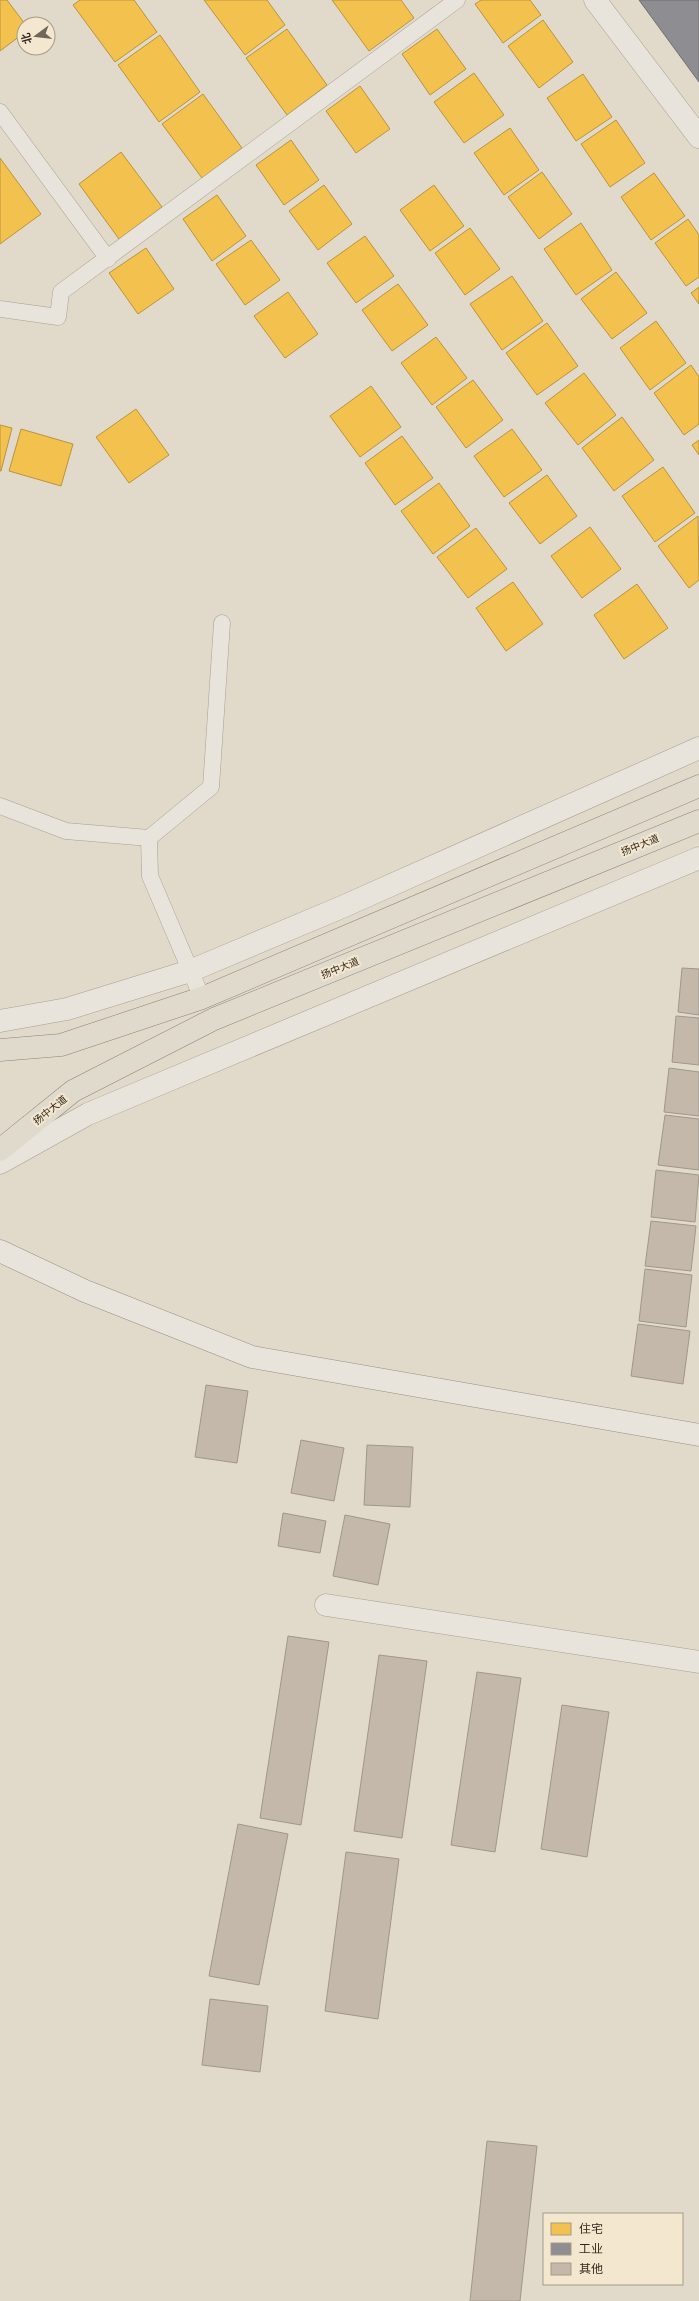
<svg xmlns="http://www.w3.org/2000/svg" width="699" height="2301" font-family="'Crimson Pro','Noto Sans SC',serif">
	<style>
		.homes { fill: #f2c14e; stroke: #b9933f }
		.industry { fill: #8d8d92; stroke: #726e6f }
		.building { fill: #c4b8ab; stroke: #a0968a }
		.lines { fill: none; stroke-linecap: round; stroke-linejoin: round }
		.lane-casing { stroke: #a69f93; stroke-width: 17 }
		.street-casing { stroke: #a69f93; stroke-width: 23 }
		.secondary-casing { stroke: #958e83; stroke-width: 23 }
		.primary-casing { stroke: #8b847a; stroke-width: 23 }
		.lane { stroke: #e9e4db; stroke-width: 16 }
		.street { stroke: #e9e4db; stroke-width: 22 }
		.secondary { stroke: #e9e4db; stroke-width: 22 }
		.primary { stroke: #e0dacd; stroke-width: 22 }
		.labels { text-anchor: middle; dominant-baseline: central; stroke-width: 4; stroke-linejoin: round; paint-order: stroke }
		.street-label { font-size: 10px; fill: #33271c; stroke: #f3e8cf }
	</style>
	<rect width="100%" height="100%" fill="#e1daca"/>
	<path class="homes" d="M0,0H7L25,24L24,33L0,51Z
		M80,0H134L157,32L115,62L73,5Z
		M204,0H267L285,25L245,55Z
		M332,0H401L414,18L369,51Z
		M481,0H530L541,15L503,43L475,4Z
		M543,20L573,62L539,88L508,46Z
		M287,29L327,85L287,115L246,58Z
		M437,29L466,69L430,95L402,54Z
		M160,35L200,92L159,122L118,65Z
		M474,73L504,115L464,143L434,102Z
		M583,74L612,117L576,141L547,98Z
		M360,86L390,129L356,153L326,111Z
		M203,94L242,148L202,178L162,124Z
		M616,120L645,163L610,187L581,144Z
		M510,128L539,170L504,195L474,153Z
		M291,140L319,180L284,205L256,165Z
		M121,152L162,207L119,239L79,184Z
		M0,158L41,214L0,244Z
		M542,172L572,214L539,239L508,197Z
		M654,173L685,216L651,240L621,197Z
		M324,185L352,224L318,250L289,211Z
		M434,185L464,226L430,251L400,210Z
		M217,195L246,236L212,261L183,219Z
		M688,219L699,235V277L686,286L655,243Z
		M581,223L612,270L576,295L544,249Z
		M470,228L500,269L465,295L435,253Z
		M365,236L394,276L356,303L327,263Z
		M251,240L280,280L245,305L216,264Z
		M146,248L174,289L138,314L109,273Z
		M616,272L647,313L612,339L581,299Z
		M512,276L543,321L502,350L470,304Z
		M398,284L428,325L392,351L362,310Z
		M699,287V304L691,293Z
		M288,292L318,334L285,358L254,316Z
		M656,321L686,363L650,390L620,348Z
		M547,323L578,366L537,395L506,353Z
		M436,337L467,378L432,405L401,363Z
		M691,365L699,377V424L684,435L654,393Z
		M584,373L616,415L578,445L545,403Z
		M473,380L503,420L466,448L436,407Z
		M371,386L401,427L360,457L330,416Z
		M136,409L169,455L129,483L96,437Z
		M622,417L654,460L614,491L582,448Z
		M0,425L12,428L1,471H0Z
		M21,429L73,444L61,486L9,471Z
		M512,429L542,470L504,497L474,456Z
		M402,436L433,478L395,505L365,463Z
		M699,440V455L692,445Z
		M663,467L695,513L655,542L622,496Z
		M547,475L577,516L540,544L509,503Z
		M439,483L470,526L433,554L401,511Z
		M698,516L699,580L689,588L658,546Z
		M590,527L621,569L582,598L551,556Z
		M476,528L507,569L468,598L437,557Z
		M513,582L543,624L506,651L476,608Z
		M637,584L668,628L624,659L594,615Z"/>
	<path class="industry" d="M639,0H699V82Z"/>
	<path class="building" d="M682,968L699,969V1015L678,1012Z
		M676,1016L699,1018V1065L672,1062Z
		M669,1068L699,1072V1116L664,1112Z
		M665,1115L699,1119V1170L658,1165Z
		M656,1170L699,1175L695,1222L651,1217Z
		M651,1221L696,1226L691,1271L645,1266Z
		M645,1269L692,1275L686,1327L639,1321Z
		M638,1324L690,1331L683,1384L631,1376Z
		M206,1385L248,1391L237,1463L195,1457Z
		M301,1440L344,1448L334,1501L291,1493Z
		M367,1445L413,1447L410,1507L364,1505Z
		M283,1513L326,1521L320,1553L278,1546Z
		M345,1515L390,1524L378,1585L333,1576Z
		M288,1636L329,1642L301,1825L260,1818Z
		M379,1655L427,1661L402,1838L354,1831Z
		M477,1672L521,1678L495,1852L451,1845Z
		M562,1705L609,1712L587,1857L541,1849Z
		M238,1824L288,1834L259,1985L209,1976Z
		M346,1852L399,1859L378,2019L325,2011Z
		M210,1999L268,2006L260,2072L202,2065Z
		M487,2141L537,2146L520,2301H470Z"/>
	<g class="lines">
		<defs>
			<path id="lane" d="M0,112L108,259
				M0,309L58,317L61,292L457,0
				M0,806L66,831L149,838L211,787L222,623
				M149,838L150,876L202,998"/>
			<path id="street" d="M595,0L699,137
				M0,1021L67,1009L190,971L342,907L699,748
				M0,1163L88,1114L699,858
				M326,1605L699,1662"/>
			<path id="secondary" d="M0,1251L85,1291L252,1357L699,1435"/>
			<path id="primary" d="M0,1050L61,1045L202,998L699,786
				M0,1150L73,1091L214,1019L699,821"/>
		</defs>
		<use href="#lane" class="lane-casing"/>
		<use href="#street" class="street-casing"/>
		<use href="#secondary" class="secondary-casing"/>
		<use href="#primary" class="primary-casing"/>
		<use href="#lane" class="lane"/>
		<use href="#street" class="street"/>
		<use href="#secondary" class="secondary"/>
		<use href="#primary" class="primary"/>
	</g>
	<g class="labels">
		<g class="street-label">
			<text transform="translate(640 845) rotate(-22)">扬中大道</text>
			<text transform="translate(340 968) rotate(-22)">扬中大道</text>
			<text transform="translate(50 1110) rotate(-39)">扬中大道</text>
		</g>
	</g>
	<rect x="543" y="2213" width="140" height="72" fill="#f3e8cf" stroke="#a69b87"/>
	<rect x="551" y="2223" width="20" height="12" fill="#f2c14e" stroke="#a69b87"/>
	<text x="579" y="2233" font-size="12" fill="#33271c">住宅</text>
	<rect x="551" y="2243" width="20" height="12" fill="#8d8d92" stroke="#a69b87"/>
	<text x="579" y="2253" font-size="12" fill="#33271c">工业</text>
	<rect x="551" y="2263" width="20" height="12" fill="#c4b8ab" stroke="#a69b87"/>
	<text x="579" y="2273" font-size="12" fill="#33271c">其他</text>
	<g transform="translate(36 36) rotate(255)"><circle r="19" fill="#f3e8cf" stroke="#a69b87"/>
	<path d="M0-3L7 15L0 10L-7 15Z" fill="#706659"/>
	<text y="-6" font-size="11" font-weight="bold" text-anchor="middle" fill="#33271c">北</text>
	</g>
</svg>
